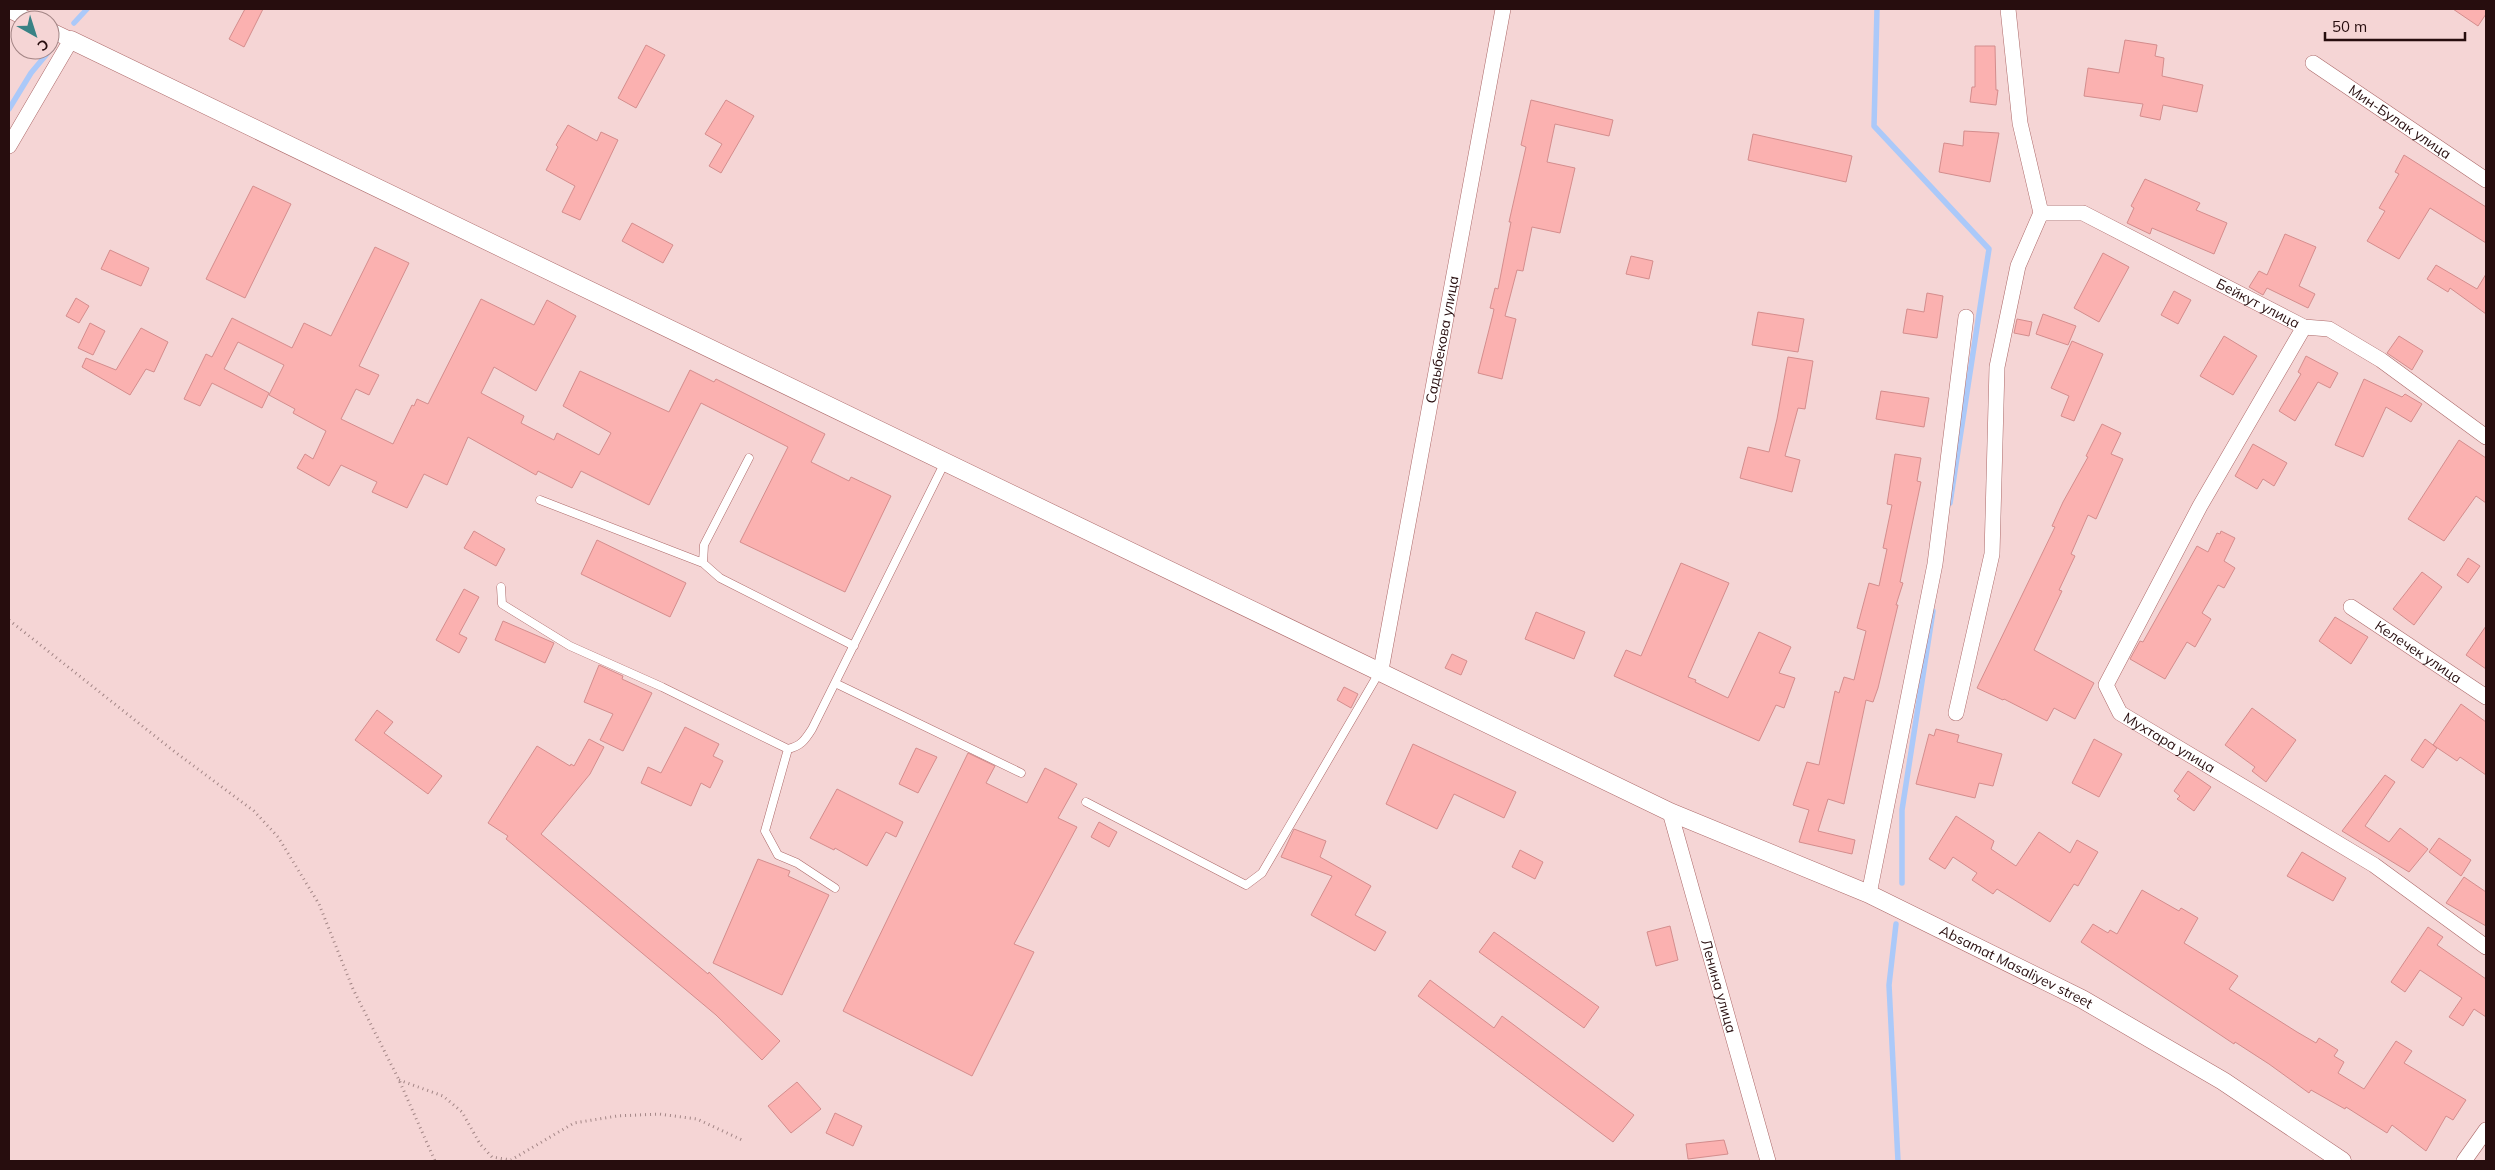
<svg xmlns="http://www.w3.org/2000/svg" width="2495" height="1170" font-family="Mulish,sans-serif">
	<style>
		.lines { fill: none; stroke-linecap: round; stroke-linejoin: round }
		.stream { stroke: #abc9f9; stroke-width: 5.5 }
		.building { fill: #fbb1b0; stroke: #d48d8d }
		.service-casing { stroke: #ac6969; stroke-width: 9 }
		.minor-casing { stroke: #ac6969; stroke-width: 16 }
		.tertiary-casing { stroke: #ac6969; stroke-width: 19 }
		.path { stroke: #a38686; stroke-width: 3; stroke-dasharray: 1 4; stroke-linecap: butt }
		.service { stroke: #fff; stroke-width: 8 }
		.minor { stroke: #fff; stroke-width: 15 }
		.tertiary { stroke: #fff; stroke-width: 18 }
		.labels { text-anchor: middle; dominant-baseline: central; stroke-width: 4.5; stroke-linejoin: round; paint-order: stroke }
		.street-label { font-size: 14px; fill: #270d0e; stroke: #f5d5d5 }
	</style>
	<rect width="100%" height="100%" fill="#f5d5d5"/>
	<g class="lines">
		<path class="stream" d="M1877,9L1874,126L1989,249L1950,503
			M74,23L87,9
			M9,109L31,73L51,49
			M1902,883V810L1933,611
			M1896,924L1889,985L1898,1161"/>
	</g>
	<path class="building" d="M245,9H263L244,47L229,39Z
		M2453,9H2486V14L2478,26Z
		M2125,40L2157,45L2155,56L2164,58L2162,76L2203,85L2197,112L2163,105L2160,120L2140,116L2143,104L2084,96L2088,68L2119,73Z
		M646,45L665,55L636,108L618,98Z
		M1975,46H1995L1996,90H1998L1996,105L1970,102L1972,87H1975Z
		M726,100L754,116L721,173L709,166L722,144L705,134Z
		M1531,100L1613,120L1609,136L1555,124L1547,162L1575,168L1560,233L1532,227L1523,271L1517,270L1505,316L1516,319L1502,379L1478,373L1493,314L1494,309L1490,308L1495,288L1498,289L1511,222H1509L1526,147L1521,145Z
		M568,125L597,141L601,132L618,140L580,220L562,212L575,186L546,170L558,147L556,145Z
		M1964,131L1999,133L1990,182L1939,172L1944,143L1963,146Z
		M1753,134L1852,156L1846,182L1748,160Z
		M2404,155L2486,207V243L2430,208L2399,259L2367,241L2385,211L2379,208L2399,174L2395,172Z
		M2145,179L2200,203L2196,210L2227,223L2214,254L2152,228L2150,234L2127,223L2134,208L2131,206Z
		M253,186L291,204L245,298L206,279Z
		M632,223L673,245L663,263L622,241Z
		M2285,234L2316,247L2299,286L2315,294L2308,308L2267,288L2263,295L2249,287L2259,271L2267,275Z
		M375,247L409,263L359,366L379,375L369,395L356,389L341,419L393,444L412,405L414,406L417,399L428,404L481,299L534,325L547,300L576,316L536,391L494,367L481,393L524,416L521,423L554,440L557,433L599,455L611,433L563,406L580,371L669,412L690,370L714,382L716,379L825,434L811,462L849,481L851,477L891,496L845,592L740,542L788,447L701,403L649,505L581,471L572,488L538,471L536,475L468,437L447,485L424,474L407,508L372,492L377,482L341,465L329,486L297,468L305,454L313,459L326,431L293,413L295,409L269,395L284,365L238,342L224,369L269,393L262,408L212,383L200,406L184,399L206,354L212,357L232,318L292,348L304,323L331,336Z
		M110,250L149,268L141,286L101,269Z
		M2103,253L2129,267L2099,322L2074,308Z
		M1631,256L1653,261L1649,279L1626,274Z
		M2436,265L2477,289L2486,274V314L2450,288L2448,292L2427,279Z
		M2174,291L2191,300L2178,324L2161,315Z
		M1927,293L1943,296L1937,338L1903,333L1907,309L1924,312Z
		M76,298L89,306L79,323L66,316Z
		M1758,312L1804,319L1798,352L1752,345Z
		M2043,314L2076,326L2068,345L2036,334Z
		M2017,319L2032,322L2029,336L2014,333Z
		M90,323L105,331L93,355L78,348Z
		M141,328L168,342L154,372L146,369L130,395L82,367L86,358L116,370Z
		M2224,336L2257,356L2233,395L2200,376Z
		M2399,336L2423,351L2412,370L2387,353Z
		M2072,341L2103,354L2074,421L2061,416L2069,396L2051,388Z
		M2306,356L2338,373L2330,388L2318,382L2295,421L2279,411L2301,374L2298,372Z
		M1788,357L1813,361L1805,409L1798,408L1785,456L1800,460L1792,492L1740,478L1748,447L1769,452L1777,419Z
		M2364,379L2402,397L2405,394L2422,404L2411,422L2386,407L2363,457L2335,445Z
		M1881,391L1929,398L1924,427L1876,419Z
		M2102,424L2121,433L2111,454L2123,459L2096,519L2088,515L2071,554L2075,556L2059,590L2062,591L2034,650L2094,683L2075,719L2054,708L2047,721L2004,699L2003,700L1977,688L2055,527L2052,526L2063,502L2088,457L2086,456Z
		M2459,440L2486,458V503L2476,496L2444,541L2408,519Z
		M2253,444L2287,463L2274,486L2263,479L2257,489L2235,476Z
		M1895,454L1921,458L1917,481L1921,482L1900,582L1903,583L1896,605H1898L1878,688L1873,702L1866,700L1844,804L1828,799L1818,831L1855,840L1852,854L1799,842L1809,810L1793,805L1807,762L1819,765L1835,691L1839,693L1844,677L1854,680L1866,631L1857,628L1869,583L1879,586L1887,549L1883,548L1892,505L1887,504Z
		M474,531L505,549L496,566L464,548Z
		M2221,531L2235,538L2224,561L2235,568L2224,588L2218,585L2202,613L2211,619L2195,647L2187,642L2165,679L2130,659L2140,641L2143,642L2197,546L2208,552L2217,533L2220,534Z
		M597,540L686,583L670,617L581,574Z
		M2468,558L2480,566L2468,583L2457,575Z
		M1681,563L1729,583L1688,677L1696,680L1695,682L1728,698L1759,632L1791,647L1779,673L1795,678L1784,708L1776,705L1759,741L1614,676L1626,650L1641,656Z
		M2422,572L2442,587L2414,625L2393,609Z
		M464,589L479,597L459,634L467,638L459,653L436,640Z
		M1536,612L1585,632L1574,659L1525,639Z
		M2335,617L2368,637L2351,664L2319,641Z
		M503,621L554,643L545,663L495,640Z
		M2486,626V669L2466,655Z
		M1452,654L1467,661L1461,675L1445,668Z
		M599,665L623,676L622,679L652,693L623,751L600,740L613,714L584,702Z
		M1344,687L1358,694L1351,708L1337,700Z
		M2461,704L2486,722V775L2460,757L2457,761L2433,745Z
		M2252,708L2296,740L2266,782L2252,771L2255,767L2225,745Z
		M377,710L393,722L384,733L442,776L428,794L355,740Z
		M685,727L719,744L713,756L723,761L710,788L701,783L691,806L641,783L648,767L661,773Z
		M1936,729L1959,735L1957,742L2002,754L1993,786L1979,783L1975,798L1916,784L1929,734L1934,736Z
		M589,739L604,747L590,774L541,834L708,974L709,972L780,1041L762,1060L716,1015L506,839L508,836L488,823L537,746L570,766L571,764L574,766Z
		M2094,739L2122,754L2099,797L2072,783Z
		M2425,739L2437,748L2423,768L2411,760Z
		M1413,744L1516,792L1504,818L1454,794L1437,829L1386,804Z
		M916,748L937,757L918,793L899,784Z
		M968,753L995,766L986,783L1027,803L1045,768L1077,784L1058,818L1077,827L1014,944L1034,952L972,1076L843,1011Z
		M2188,771L2211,787L2194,811L2177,799L2180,796L2174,791Z
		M2385,775L2395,782L2365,826L2389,842L2400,828L2428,849L2409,872L2342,831Z
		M837,789L903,822L896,837L886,832L867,866L835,848L834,850L810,838Z
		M1956,816L1994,841L1991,849L2016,866L2039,832L2070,853L2077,840L2098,852L2078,886L2074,884L2050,922L1997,889L1993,894L1972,880L1977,873L1953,857L1945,869L1929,859Z
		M1099,822L1117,832L1109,847L1091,837Z
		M1294,829L1326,841L1320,857L1371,886L1355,915L1386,932L1375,951L1311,915L1332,876L1281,857Z
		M2439,838L2471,860L2461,876L2429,852Z
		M1520,850L1543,862L1535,879L1512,867Z
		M2302,852L2346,878L2333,901L2287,876Z
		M758,859L790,871L788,876L829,895L782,995L713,963Z
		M2464,877L2486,892V926L2446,903Z
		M2142,890L2179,911L2181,908L2198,918L2184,943L2238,976L2229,989L2297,1032L2316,1043L2319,1038L2338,1050L2334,1056L2344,1062L2338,1073L2364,1089L2396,1041L2412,1051L2404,1063L2466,1100L2453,1120L2446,1116L2426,1151L2392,1125L2387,1133L2346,1107L2345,1109L2311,1090L2309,1093L2269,1064L2235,1042L2234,1044L2081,942L2093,924L2108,933L2110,930L2117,934Z
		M1670,926L1678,960L1656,966L1647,932Z
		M2428,927L2443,937L2437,945L2486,979V1017L2474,1009L2463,1026L2449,1017L2462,998L2420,970L2405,992L2391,982Z
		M1494,932L1599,1007L1584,1028L1479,952Z
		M1430,980L1494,1028L1502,1016L1634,1115L1613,1142L1418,996Z
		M797,1082L821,1109L791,1133L768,1106Z
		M835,1113L862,1126L853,1146L826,1133Z
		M1724,1140L1728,1154L1688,1159L1686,1144Z"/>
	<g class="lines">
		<defs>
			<path id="service" d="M749,458L704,545L703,563L720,578L854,646
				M540,500L703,563
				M501,587L502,604L570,646L662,687L788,749C801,746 805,740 812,729L945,462
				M835,683L1021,773
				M788,749L765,831L778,855L797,863L835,888
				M1086,802L1246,885L1262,873L1380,671"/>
			<g id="minor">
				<path d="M9,10L29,20"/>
				<path id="s1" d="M2313,63L2486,180"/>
				<path d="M9,146L71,40L50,30"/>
				<path id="s2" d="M2041,213H2083L2304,327L2329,329L2381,360L2486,437"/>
				<path id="s3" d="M2304,327L2200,506L2106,685L2120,713L2374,865L2486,947"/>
				<path id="s4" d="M2351,607L2486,697"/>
				<path id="s5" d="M1381,670L1503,9"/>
				<path d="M1956,713L1992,554L1997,367L2018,266L2041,213L2020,123L2008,9"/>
				<path id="s6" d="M1670,812L1768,1161"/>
				<path d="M1869,894L1935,564L1966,317"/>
				<path d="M2464,1161L2486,1130"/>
			</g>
			<g id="tertiary">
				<path id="s7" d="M71,40L1670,812L1869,894L2082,999L2223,1081L2342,1161"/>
			</g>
		</defs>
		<use href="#service" class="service-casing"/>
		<use href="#minor" class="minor-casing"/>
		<use href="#tertiary" class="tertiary-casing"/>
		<path class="path" d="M9,620L175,752L254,811L278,837L319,904L353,989L399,1080L435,1161
			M399,1080L443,1096L462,1112L480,1144L492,1157L511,1160L574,1123L617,1116L659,1114L697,1119L742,1140"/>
		<use href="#service" class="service"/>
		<use href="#minor" class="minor"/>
		<use href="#tertiary" class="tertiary"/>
	</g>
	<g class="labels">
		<g class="street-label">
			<text stroke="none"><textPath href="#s1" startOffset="105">Мин-Булак улица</textPath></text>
			<text stroke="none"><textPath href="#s2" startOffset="239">Бейкут улица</textPath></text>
			<text stroke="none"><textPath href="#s5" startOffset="336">Садыбекова улица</textPath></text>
			<text stroke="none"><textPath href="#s4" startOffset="81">Келечек улица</textPath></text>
			<text stroke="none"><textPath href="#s3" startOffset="498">Мухтара улица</textPath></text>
			<text stroke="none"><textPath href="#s7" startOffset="2155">Absamat Masaliyev street</textPath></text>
			<text stroke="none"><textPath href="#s6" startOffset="181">Ленина улица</textPath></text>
		</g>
	</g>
	<rect width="2495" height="1170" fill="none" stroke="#270d0e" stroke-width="20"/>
	<g transform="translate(35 35) rotate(141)"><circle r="24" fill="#f5d5d5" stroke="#a38585"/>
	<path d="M0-4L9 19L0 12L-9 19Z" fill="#398285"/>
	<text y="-8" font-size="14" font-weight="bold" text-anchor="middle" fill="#270d0e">С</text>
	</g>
	<path d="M2325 32v8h140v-8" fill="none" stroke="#270d0e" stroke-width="2.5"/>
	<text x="2332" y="32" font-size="15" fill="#270d0e" stroke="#f5d5d5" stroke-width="4" paint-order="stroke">50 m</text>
</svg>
